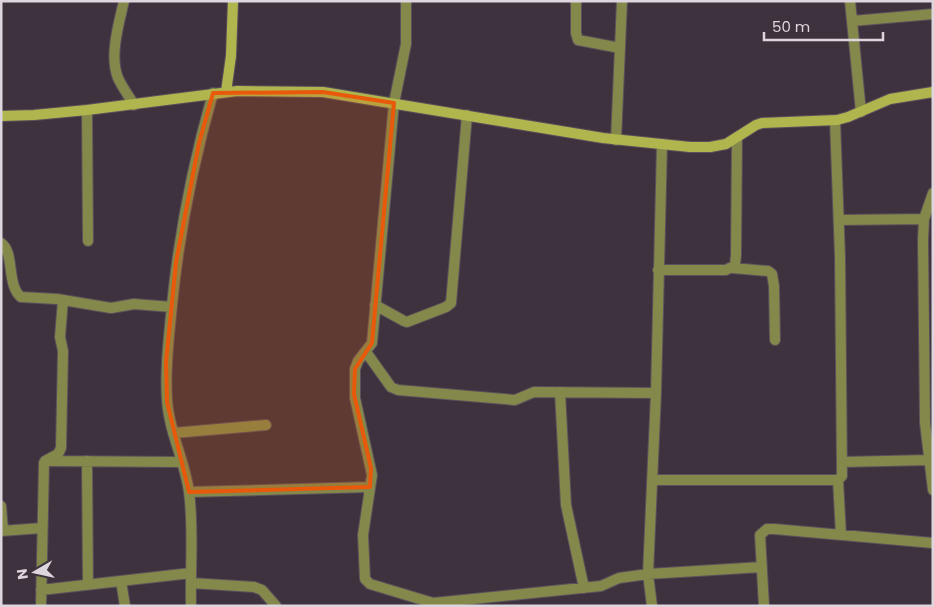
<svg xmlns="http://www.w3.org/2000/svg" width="934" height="607" font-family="Poppins,sans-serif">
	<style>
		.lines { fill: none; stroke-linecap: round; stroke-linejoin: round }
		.street-casing { stroke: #5b505b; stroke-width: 12 }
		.secondary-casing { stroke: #5b505b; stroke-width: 12 }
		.street { stroke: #84884a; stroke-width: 10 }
		.secondary { stroke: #b0b64d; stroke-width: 10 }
		.marked { fill: #e8590c; fill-opacity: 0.2; stroke: #e8590c; stroke-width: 4; stroke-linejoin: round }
	</style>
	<rect width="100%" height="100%" fill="#3e323e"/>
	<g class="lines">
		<defs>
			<path id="street" d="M124,1C119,23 109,56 118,78C122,87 129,96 134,105
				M406,1V44L394,103L372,343L358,361L355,369V398L372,475L363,535L365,579L370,584L433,603L436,606
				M576,1V33L578,40L620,48
				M850,1L861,112
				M852,21L933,14
				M87,110L88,241
				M616,140L622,1
				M933,193L924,219L923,240L925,423L933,490
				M839,220L924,219
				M1,243C15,252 6,285 21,297L57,299L111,308L134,304L172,307
				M733,268L768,271L772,274L774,286L775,340
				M658,270H726L735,265L736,255L737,138
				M375,305L404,321L407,322L446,307L451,303L467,115
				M366,352L391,387L398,390L515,400L534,392L656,393
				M560,392L566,505L584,588
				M173,433L266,425
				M49,461L181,462
				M87,461L88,585
				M842,462L929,460
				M653,480H838L842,476L840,257L835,120
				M838,480L841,535
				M189,492L370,487
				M1,506L3,531
				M1,531L42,528
				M121,581L125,606
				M191,583L254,587L262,590L276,606
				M41,590L191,573
				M433,603L601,586L619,578L648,574L762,567
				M41,606L44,463L45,461L58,454L61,448L63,351L60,337L63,300
				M191,606C190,568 194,530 189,492C185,461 169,432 167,400C165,368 169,337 172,305C179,234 193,163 213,93
				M652,606L648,574L656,393L662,144
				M764,606L760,535L767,529H774L933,543"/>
			<path id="secondary" d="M226,92L231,56L233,1
				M1,116L34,115L87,110L237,91L323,92L603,138L690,147H710L726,144L756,125L762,123L837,120L848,117L890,99L933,92"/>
		</defs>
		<use href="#street" class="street-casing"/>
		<use href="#secondary" class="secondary-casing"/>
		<use href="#street" class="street"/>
		<use href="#secondary" class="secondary"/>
	</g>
	<path class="marked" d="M323,92L394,103L372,343L355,369L354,394L371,468L370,487L189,492L167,402L166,362L176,262L199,143L213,93Z"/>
	<rect width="934" height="607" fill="none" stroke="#ded6de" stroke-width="5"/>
	<g transform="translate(35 572) rotate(261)" stroke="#3e323e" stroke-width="4" paint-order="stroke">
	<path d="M0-4L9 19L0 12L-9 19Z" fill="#ded6de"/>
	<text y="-8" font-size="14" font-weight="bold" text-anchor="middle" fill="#ded6de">N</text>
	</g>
	<path d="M764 32v8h119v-8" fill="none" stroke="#ded6de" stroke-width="2.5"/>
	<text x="772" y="32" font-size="15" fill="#ded6de" stroke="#3e323e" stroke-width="4" paint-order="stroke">50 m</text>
</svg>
